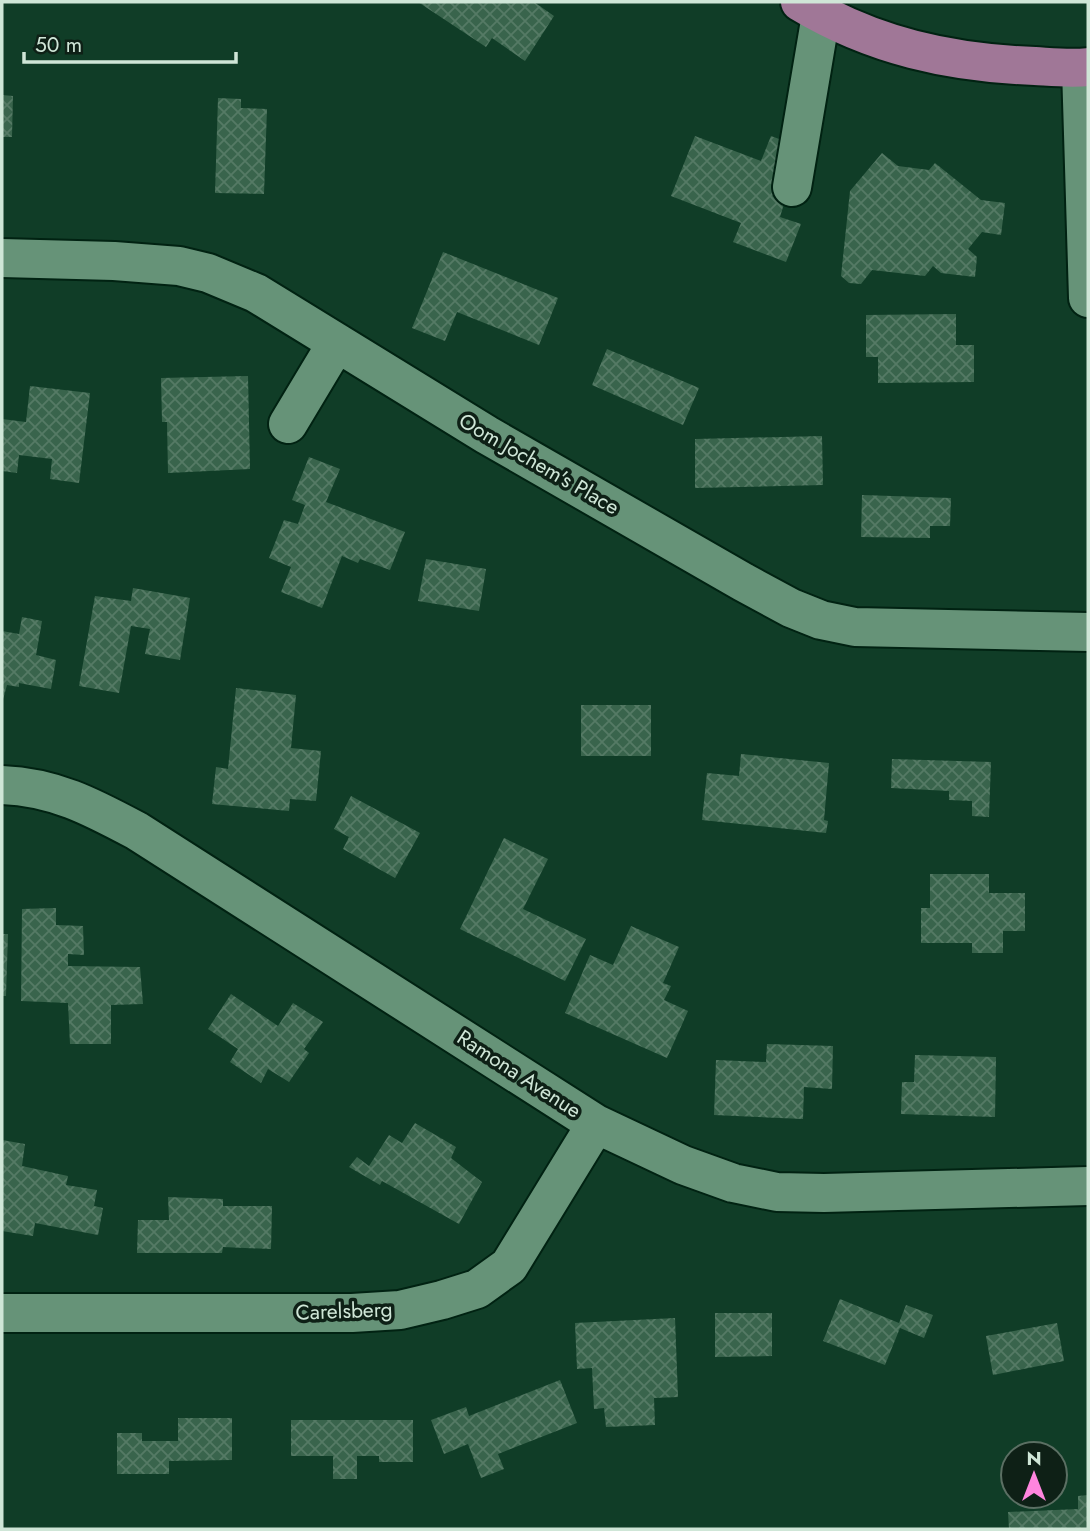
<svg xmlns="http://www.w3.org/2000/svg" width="1090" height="1531" font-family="Jost,sans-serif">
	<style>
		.building { fill: url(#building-cross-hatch) }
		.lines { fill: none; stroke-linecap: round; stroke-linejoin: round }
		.minor-casing { stroke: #012212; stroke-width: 42 }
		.major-casing { stroke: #012212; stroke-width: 42 }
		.minor { stroke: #669378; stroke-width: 38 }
		.major { stroke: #a07797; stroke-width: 38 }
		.labels { text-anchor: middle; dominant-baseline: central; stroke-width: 7; stroke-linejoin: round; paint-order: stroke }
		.street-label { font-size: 21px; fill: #cfe6d7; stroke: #0e2016 }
	</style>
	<defs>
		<pattern id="building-cross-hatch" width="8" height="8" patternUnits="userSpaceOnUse" patternTransform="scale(1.75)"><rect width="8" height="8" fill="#39644c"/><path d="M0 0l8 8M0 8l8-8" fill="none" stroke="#557a65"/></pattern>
	</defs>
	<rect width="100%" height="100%" fill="#103d27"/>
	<path class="building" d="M418,2H534L554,16L525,61L492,38L486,47Z
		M2,95L13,96L12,137H2Z
		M218,98L241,99V108L267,109L264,194L215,193Z
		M695,136L761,161L771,136L801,147L780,217L801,224L786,262L733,242L741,223L671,196Z
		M882,153L898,166L929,170L935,163L981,200L1005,203L1001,235L982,232L968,249L977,257L975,277L941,273L933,266L925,276L872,270L861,284L849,283L841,276L850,191Z
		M443,252L558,298L539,345L457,312L445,341L412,328Z
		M956,314V345H974V382L878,383V357H866V315Z
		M607,349L699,388L683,425L592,385Z
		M248,376L250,469L168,473L167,422H162L161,378Z
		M30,386L90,393L79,483L50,479L52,459L19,455L17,473L2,471V419L26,422Z
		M822,436L823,485L695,488V439Z
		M309,457L340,469L326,502L405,532L390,570L360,559L358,563L342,556L322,608L281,592L291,567L269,558L284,520L298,524L305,505L292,500Z
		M862,495L951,498L950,526H930V538L861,537Z
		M426,559L486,569L479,611L418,601Z
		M133,588L190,598L180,660L145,654L150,629L131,626L119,693L79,686L95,596L131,601Z
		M22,617L42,621L36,655L56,660L51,689L19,683V687L7,685L2,703V631L19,634Z
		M236,688L296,695L291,748L321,751L316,801L290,799L289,811L212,804L216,767L228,769Z
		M581,705H651V756H581Z
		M741,754L829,763L824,820L828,821L826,833L702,820L707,773L739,776Z
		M892,759L991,762L989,817L972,816V801L949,800V791L891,788Z
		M351,796L420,833L395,878L343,849L349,837L334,829Z
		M504,838L548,859L523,909L586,939L565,981L460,929Z
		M930,874H989V893H1025V931H1003V953H972V943H921V908H930Z
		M56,908V925L83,926L84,955L68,954V966L140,967L143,1004L111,1005V1044H70L68,1003L21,1001L22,909Z
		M631,926L679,947L663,983L671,986L664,1000L688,1011L667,1058L565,1013L590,955L613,965Z
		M2,934H8L6,996H2Z
		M231,994L278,1026L293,1003L323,1022L304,1049L309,1053L289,1082L268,1069L261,1083L230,1062L238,1049L208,1029Z
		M767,1044L833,1046L832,1089L804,1087L803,1119L714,1115L716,1060L766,1062Z
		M915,1055L996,1057L995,1117L901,1114L902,1082H914Z
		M415,1123L456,1147L451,1158L482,1182L459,1224L382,1181L380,1185L349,1167L357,1157L369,1166L389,1135L402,1143Z
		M2,1140L25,1144L22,1166L68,1176L66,1185L97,1190L94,1206L103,1208L98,1235L35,1223L33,1236L2,1231Z
		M168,1197L223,1199V1206H272L271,1249L223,1247L222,1253H137L138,1220H169Z
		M840,1299L899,1323L906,1305L933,1315L924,1338L900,1328L885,1365L823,1341Z
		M715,1313H772V1356L715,1357Z
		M675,1318L678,1397L654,1398L655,1425L606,1427L604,1408L594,1409L592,1368L577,1369L575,1323Z
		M1057,1323L1064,1361L993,1375L986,1336Z
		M560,1380L577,1423L498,1454L504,1469L481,1478L468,1444L444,1454L431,1420L466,1407L469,1416Z
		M178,1418H232V1460L169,1461V1474H117V1433H142V1441H178Z
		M291,1420H413V1462H379V1456H357V1479H333V1456H291Z
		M1088,1495V1529H1009L1008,1512L1078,1509V1496Z"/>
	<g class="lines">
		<defs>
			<path id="minor" d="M1081,68L1088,298
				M792,187L821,15
				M2,258L114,261L179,266L208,273L256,293L487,435L743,582L791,608L821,620L855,627L1088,632
				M288,424L336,344
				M2,785C55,787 92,807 137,831L596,1124L683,1165L733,1183L777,1192L824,1193L1088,1186
				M2,1313H352L400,1310L442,1300L477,1289L509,1266L596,1124"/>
			<path id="major" d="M800,2C873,46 950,63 1035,66C1052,67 1071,69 1088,67"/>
		</defs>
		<use href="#minor" class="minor-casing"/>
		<use href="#major" class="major-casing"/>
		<use href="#minor" class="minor"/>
		<use href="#major" class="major"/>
	</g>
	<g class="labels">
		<g class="street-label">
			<text transform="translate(539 464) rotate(30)">Oom Jochem's Place</text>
			<text transform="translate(519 1074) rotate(33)">Ramona Avenue</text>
			<text transform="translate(344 1311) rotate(-2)">Carelsberg</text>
		</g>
	</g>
	<rect width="1090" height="1531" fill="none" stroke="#cfe6d7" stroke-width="7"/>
	<g transform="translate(1034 1475)"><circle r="33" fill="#0e2016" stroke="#5b6f63" stroke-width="2"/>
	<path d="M0-5L12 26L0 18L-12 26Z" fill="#ff85de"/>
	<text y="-10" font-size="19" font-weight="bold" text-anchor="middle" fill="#cfe6d7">N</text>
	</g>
	<path d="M24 52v10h212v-10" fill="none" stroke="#cfe6d7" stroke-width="3.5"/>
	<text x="35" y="52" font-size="21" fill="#cfe6d7" stroke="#0e2016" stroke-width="5" paint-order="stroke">50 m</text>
</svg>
